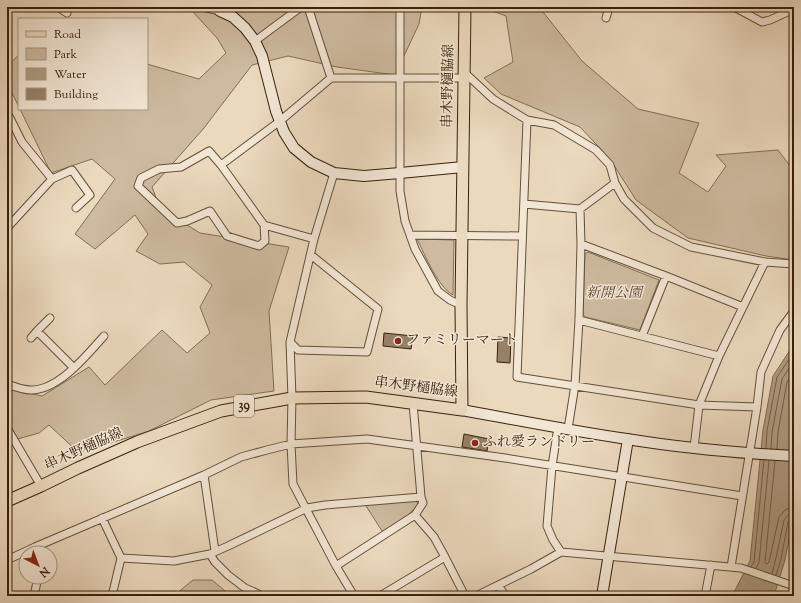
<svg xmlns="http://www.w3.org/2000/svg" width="801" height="603" font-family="'Sorts Mill Goudy','Noto Serif JP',serif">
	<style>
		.green { fill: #cdba9f; stroke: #836e54 }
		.water { fill: #ae9a81; stroke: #7f6a51 }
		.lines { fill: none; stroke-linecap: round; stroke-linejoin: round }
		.shore { stroke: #745e46; stroke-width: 1 }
		.building { fill: #968168; stroke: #39210a }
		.street-casing { stroke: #664f37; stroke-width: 9 }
		.secondary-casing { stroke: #39210a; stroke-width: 12 }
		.primary-casing { stroke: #39210a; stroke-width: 13 }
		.street { stroke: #f2e6d5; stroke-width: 7 }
		.secondary { stroke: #f2e6d5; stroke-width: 10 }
		.primary { stroke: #ebd9be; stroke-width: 11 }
		.poi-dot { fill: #8f2418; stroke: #f2e6d5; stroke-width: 1.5 }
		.labels { text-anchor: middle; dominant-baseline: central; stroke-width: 3; stroke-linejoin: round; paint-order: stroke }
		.shield { fill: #f2e6d5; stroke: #705c47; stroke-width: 1 }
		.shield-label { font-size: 13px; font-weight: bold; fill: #39210a }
		.street-label { font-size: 14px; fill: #39210a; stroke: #f2e6d5 }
		.park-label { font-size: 14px; font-style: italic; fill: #5e472f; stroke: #f2e6d5 }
		.poi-label { font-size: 14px; fill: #39210a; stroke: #f2e6d5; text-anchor: start }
	</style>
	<rect width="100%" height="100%" fill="#ebd9be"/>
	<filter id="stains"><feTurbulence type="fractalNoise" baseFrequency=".005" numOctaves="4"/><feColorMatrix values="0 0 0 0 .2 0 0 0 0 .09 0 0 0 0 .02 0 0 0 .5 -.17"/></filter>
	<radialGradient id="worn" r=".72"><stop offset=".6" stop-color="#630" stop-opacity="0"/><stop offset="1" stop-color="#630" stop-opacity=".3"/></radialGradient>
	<path class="green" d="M201,7H422L419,24L395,75L337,67L288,56L252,65L204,128L152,187L160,208L200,233L289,247L269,311L274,391L211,400L149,431L79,453L49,425L39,433L7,442V388L42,396L89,367L105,385L162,330L187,353L210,333L200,307L212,285L184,262L160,264L136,251L148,234L135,215L95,249L75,234L115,179L92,159L51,173L20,109H147V64L199,79L226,53L217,38L193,12Z
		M493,7H539L582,61L638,109L699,123L679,173L708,192L726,166L716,155L778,150L794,171V260L766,256L688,238L636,200L610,159L580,127L501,94L484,78L513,62L506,16L490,10Z
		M19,55V107L7,83V66Z
		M417,239L454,240L453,295C438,287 425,255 417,239Z
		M588,252L659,280L640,330L585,317L583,314L585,254Z
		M416,499L418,505L401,522L385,531H382L366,506L369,504Z
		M193,580H212L231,596H175L176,594Z"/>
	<path class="water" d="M794,344V514L785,560L774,596H732L750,561L763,430L773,376Z"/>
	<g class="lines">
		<path class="shore" d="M766,448L767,431L777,377L794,352
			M771,449L772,432L782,379L794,361
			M777,449L778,432L787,382L794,371
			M775,461L765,562L766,564H767L769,562L779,517L785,510L789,508H794
			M751,567L754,562L764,460
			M756,568L759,562L769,461
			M772,574L776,558L784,520L788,515L794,514
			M776,575L781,559L788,522L790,520L794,519"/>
	</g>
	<path class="building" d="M384,333L413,336L411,349L383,346Z
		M498,337L511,338L510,363L497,362Z
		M464,434L489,439L487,451L462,447Z"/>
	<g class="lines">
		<defs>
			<path id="street" d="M58,7L67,13
				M203,7L220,11
				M308,7L331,78
				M734,7L762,22L770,20L794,9
				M606,18L609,7
				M255,41L301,7
				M464,72L493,99L527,120L554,125L596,150L610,165L615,183L624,199L653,228L691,247L765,262L794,264
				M7,114L10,118L22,142L52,179L7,228
				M527,120L517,377L699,405L757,407
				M221,165L209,151L181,167L159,169L141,178L138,186L177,223L187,221L210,211L227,236L259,246L265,241L264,225
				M52,179L72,170L90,195L76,208
				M524,204L580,209L615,183
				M410,235L522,236
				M314,239L264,225L221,165L280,121L331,78H400V7
				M581,244L666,276L743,307
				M311,255L378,309L367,352L298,350L290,342L314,239L334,173
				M461,305L450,300L438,291L415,249L405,221L400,191V78H464
				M50,318L37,331L74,368
				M579,320L719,356
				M642,336L666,276
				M31,338L37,331
				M290,342L292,398L291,444L293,484L336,566L354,596
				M7,384C15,387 22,390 31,390C59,390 87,355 104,336
				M558,427L552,466L547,526L553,540L561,552
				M7,428L41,486
				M568,429L575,385L579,320L581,244L580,209
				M694,448L699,405L719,356L765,262
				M415,515L434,537L445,557L465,596
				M102,518L121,558
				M215,551L204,475L241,457L267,450L291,444L367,439L505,458L742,496
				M37,553L35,547L204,475
				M210,554L215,562L228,575L245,588L263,596
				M7,560L35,547
				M336,566L415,515L423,503L421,497L413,403
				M731,567L757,407L761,372L780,330L794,311
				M498,586L506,596
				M34,596L38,577
				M112,596L121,558L174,561L210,554L228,546L307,508L325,505L421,497
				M380,596L445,557
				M476,596L531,569L561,552L741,568L794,586
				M705,596L711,565"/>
			<path id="secondary" d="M220,11L233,17L245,28L255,41L262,56L276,111L284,132L294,148L311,162L334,173L364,176L400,173L463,167
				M462,410C517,420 572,431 627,439C682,448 738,453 794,456
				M602,596L628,439"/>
			<path id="primary" d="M7,501L41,486L78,468L137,442L221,411L292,398L366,397L462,410L461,305L465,7"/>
		</defs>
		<use href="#street" class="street-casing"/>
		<use href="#secondary" class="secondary-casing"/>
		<use href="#primary" class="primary-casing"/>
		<use href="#street" class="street"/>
		<use href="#secondary" class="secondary"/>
		<use href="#primary" class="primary"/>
	</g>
	<g class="poi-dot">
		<circle cx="398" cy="341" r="4"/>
		<circle cx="475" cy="443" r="4"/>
	</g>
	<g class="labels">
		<rect class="shield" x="234" y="395" width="20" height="22" rx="3"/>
		<g class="shield-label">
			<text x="244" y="406">39</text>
		</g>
		<g class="street-label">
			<text transform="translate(449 86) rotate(-89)">串木野樋脇線</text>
			<text transform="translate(416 388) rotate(7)">串木野樋脇線</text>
			<text transform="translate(84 450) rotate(-24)">串木野樋脇線</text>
		</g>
		<g class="park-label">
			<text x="614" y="294">新開公園</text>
		</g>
		<g class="poi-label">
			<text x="406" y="341">ファミリーマート</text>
			<text x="483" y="443">ふれ愛ランドリー</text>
		</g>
	</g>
	<rect width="801" height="603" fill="none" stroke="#ebd9be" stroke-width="24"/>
	<rect x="8" y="8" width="785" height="587" fill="none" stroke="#39210a" stroke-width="2"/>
	<rect x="12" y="12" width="777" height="579" fill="none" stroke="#39210a"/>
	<rect x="18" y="18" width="130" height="92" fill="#f2e6d5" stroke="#a89784"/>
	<rect x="26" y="31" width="20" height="6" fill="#ebd9be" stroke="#a89784"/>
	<text x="54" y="38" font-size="12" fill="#39210a">Road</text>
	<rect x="26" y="48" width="20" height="12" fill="#cdba9f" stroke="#a89784"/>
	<text x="54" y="58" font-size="12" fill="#39210a">Park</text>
	<rect x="26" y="68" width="20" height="12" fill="#ae9a81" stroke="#a89784"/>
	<text x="54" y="78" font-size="12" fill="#39210a">Water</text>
	<rect x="26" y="88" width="20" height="12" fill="#968168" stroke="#a89784"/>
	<text x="54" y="98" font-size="12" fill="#39210a">Building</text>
	<g transform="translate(38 565) rotate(138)"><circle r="19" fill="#f2e6d5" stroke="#a89784"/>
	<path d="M0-3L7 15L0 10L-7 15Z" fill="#8f2418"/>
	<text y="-6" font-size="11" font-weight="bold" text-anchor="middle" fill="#39210a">N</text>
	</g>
	<rect width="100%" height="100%" filter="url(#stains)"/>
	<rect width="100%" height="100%" fill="url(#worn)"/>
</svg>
